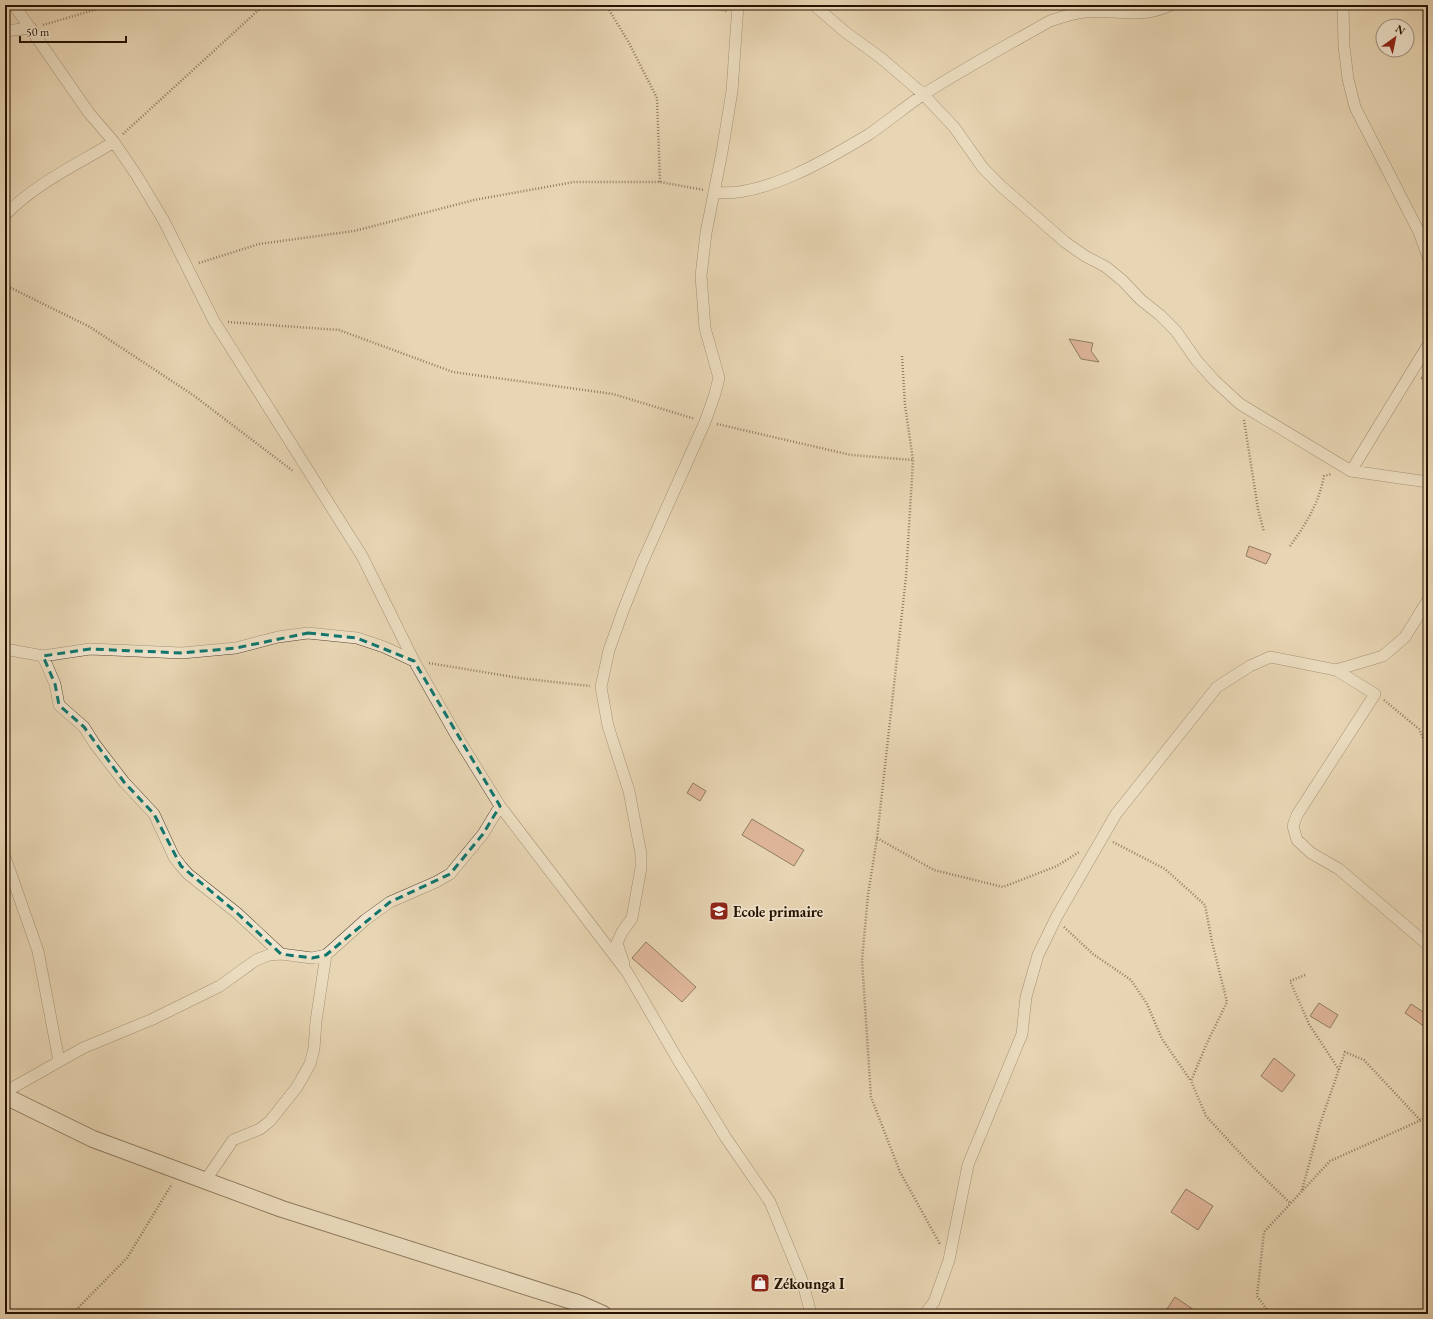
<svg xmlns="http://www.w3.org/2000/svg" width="1433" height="1319" font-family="'EB Garamond',serif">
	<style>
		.building { fill: #d38f79; stroke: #261201 }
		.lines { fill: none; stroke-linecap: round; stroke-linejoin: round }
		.street-casing { stroke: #56432e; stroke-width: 12 }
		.secondary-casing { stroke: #261201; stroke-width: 18 }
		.path { stroke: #261201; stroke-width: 2.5; stroke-dasharray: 1 2; stroke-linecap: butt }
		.street { stroke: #f0e4ce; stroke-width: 11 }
		.secondary { stroke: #f0e4ce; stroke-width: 16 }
		.marked { fill: none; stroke: #0f766e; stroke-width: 3; stroke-dasharray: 8 5; stroke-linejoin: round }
		.labels { text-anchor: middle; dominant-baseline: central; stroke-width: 3.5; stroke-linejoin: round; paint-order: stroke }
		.poi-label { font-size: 15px; font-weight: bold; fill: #261201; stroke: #f0e4ce; text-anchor: start }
	</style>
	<rect width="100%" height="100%" fill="#e8d5b3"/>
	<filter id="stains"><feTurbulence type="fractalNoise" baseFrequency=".005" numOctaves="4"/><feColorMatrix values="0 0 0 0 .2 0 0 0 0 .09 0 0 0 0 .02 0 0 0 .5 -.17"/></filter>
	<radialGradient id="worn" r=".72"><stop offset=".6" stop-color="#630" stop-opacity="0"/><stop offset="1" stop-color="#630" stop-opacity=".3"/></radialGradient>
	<path class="building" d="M1069,339L1093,343L1091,351L1099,362L1081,359Z
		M1249,546L1271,554L1266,564L1246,556Z
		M693,783L706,791L700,801L687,793Z
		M752,819L804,850L794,866L742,835Z
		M646,942L696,987L682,1002L632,958Z
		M1319,1003L1338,1015L1330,1028L1310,1016Z
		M1411,1004L1428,1015V1029L1405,1013Z
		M1274,1058L1295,1075L1282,1092L1261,1076Z
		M1186,1189L1213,1206L1198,1230L1171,1212Z
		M1175,1297L1200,1314H1174L1167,1309Z"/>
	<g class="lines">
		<defs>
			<path id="street" d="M14,5L89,113L114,142L137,176L164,221L214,321L362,556L414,661L456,735L500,806L627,972L678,1060L726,1138L770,1202L802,1280L811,1314
				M814,5L844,31L881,58L923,94L954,127L983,168L1001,186L1065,242L1085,256L1106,267L1123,281L1141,300L1160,315L1176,331L1197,361L1215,381L1240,404L1351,471L1428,482
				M1343,5L1344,46L1348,79L1355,107L1419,232L1428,257
				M5,31L31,28
				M714,192C761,199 828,159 868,135C887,122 905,107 924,94C965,68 1007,45 1050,21C1062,17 1073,13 1086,12C1118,9 1138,20 1171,5
				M5,215C36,183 76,165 114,142
				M1351,471L1428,345
				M5,649L43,656L90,649L182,653L236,648L278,637L308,633L357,638L384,647L414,661
				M43,656L55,684L59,705L84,727L94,743L124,782L154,814L174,857L181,866L188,874L237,913L281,954
				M1336,670L1375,694L1297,815L1293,826L1297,840L1311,853L1339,869L1428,945
				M5,857L38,951L59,1061
				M624,964L617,943L622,932L632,918L641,868V854L629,791L608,726L601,687L609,650L623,611L642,563L705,422L714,397L719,378L705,328L701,276L706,233L722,152L732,91L738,5
				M5,1092L83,1048L153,1019L220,986L256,960L269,955L281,954L312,958L326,955L365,920L390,902L436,882L450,874L483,834L500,806
				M205,1181L233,1140L260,1129L270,1121L297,1087L310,1064L314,1049L316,1021L326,955
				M925,1314L934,1302L949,1260L968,1165L1022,1034L1026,997L1038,955L1057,916L1116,814L1217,687L1250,666L1270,657L1336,670L1383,656L1405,637L1428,600"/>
			<path id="secondary" d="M5,1096L93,1139L282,1209L578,1303L603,1314"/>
		</defs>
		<use href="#street" class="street-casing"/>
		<use href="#secondary" class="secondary-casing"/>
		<path class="path" d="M606,5L628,41L657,98L660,182
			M696,5L727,11
			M43,25L111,5
			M123,134L264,5
			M199,263L259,244L354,231L474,200L574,182H660L704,190
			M5,285L90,327L193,395L293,471
			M228,322L339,330L453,372L613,394L695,419
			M902,356L905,405L913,460L906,577L877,838L868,895L862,960L871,1097L900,1172L940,1244
			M1421,378L1428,379
			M1244,420L1258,509L1264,532
			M717,424L851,455L913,460
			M1290,546C1306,524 1319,503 1324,476L1332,474
			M429,663L519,678L590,686
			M1384,700L1419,729L1428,749
			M877,838L934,870L1003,887L1057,866L1079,852
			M1113,842L1165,869L1205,905L1212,942L1227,1002L1207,1043L1191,1081L1206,1116L1252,1166L1290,1203
			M1064,927L1093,954L1131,980L1147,1004L1162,1039L1191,1081
			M1425,927L1428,918
			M1305,975L1290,981L1309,1024L1339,1070
			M1302,1190L1320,1124L1345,1052L1364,1060L1421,1121
			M72,1314L127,1258L172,1184
			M1270,1314L1257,1296L1264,1232L1330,1161L1428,1117"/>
		<use href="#street" class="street"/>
		<use href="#secondary" class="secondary"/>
	</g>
	<path d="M0 0H1433V1319H0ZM308,633L357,638L414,661L500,806L483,834L450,874L390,902L326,955L312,958L281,954L237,913L181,866L154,814L124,782L84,727L59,705L55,684L43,656L90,649L182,653L236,648Z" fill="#e8d5b3" fill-opacity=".55" fill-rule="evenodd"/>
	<path class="marked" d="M308,633L357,638L414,661L500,806L483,834L450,874L390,902L326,955L312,958L281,954L237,913L181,866L154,814L124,782L84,727L59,705L55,684L43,656L90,649L182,653L236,648Z"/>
	<defs>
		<symbol id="school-square" viewBox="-11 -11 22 22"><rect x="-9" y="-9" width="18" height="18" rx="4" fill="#8f2418" stroke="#f0e4ce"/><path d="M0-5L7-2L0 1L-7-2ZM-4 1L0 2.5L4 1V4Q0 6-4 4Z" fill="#fff"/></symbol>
		<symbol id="shop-square" viewBox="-11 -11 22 22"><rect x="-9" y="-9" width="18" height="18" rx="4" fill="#8f2418" stroke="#f0e4ce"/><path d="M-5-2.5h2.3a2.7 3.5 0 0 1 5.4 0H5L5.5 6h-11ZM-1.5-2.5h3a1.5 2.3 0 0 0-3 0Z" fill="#fff"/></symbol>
	</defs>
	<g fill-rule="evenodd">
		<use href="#school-square" x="708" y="900" width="22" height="22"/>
		<use href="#shop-square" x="749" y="1272" width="22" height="22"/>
	</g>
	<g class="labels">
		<g class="poi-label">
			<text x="733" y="911">Ecole primaire</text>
			<text x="774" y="1283">Zékounga I</text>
		</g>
	</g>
	<rect width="1433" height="1319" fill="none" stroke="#e8d5b3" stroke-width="20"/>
	<rect x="6" y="6" width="1421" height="1307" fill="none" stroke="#261201" stroke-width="2"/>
	<rect x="10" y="10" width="1413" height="1299" fill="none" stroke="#261201"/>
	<g transform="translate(1395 38) rotate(33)"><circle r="19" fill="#f0e4ce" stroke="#9f907c"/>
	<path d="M0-3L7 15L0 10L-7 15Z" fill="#8f2418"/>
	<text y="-6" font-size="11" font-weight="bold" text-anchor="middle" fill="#261201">N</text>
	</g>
	<path d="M20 36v6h106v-6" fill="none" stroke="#261201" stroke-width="2"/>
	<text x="26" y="36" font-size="12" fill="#261201" stroke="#f0e4ce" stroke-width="3" paint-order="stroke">50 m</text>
	<rect width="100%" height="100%" filter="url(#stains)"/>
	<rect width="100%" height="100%" fill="url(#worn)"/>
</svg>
